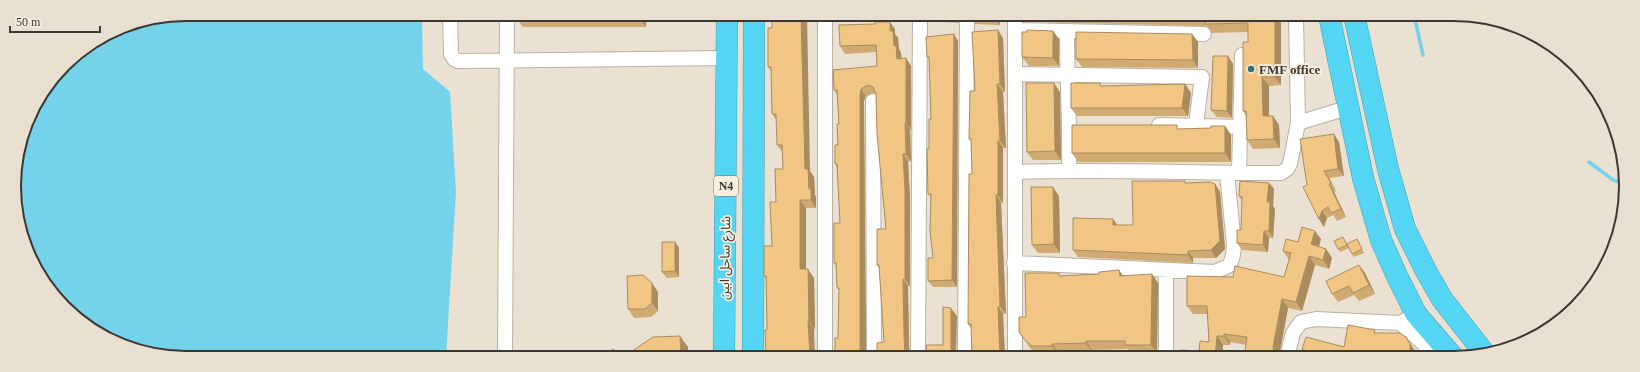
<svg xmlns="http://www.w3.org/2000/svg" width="1640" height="372" font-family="'Times New Roman','Noto Sans Arabic',serif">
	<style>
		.water { fill: #74d3eb }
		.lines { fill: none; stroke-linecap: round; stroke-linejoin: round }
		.stream { stroke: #74d3eb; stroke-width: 3.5 }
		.minor-casing { stroke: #b9b0a2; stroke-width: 16 }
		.highway-casing { stroke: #4b9eaf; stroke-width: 22 }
		.minor { stroke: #fff; stroke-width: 14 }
		.highway { stroke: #53d5f3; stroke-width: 21 }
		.wall { fill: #cfaa72 }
		.shaded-wall { fill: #a98b5d }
		.building { fill: #f1c685; stroke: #a98b5d }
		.poi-dot { fill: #2d7181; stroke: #f8eedf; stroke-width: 1.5 }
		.labels { text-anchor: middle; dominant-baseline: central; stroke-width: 3.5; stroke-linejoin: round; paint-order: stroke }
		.shield { fill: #f8eedf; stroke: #746e65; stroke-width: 1 }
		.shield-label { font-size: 12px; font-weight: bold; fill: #3b3731 }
		.poi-label { font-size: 13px; font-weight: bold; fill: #3b3731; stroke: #f8eedf; text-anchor: start }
		.street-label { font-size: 13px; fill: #3b3731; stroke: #f8eedf }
		.rim { fill: none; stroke: #3b3731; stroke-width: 2 }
	</style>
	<rect width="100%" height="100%" fill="#eae1d2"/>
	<path class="water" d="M186,14H422L423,69L450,92L456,192L446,357L163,356L100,335L50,291L23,241L14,175L32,110L72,57L120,27Z"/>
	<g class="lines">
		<path class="stream" d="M1414,15L1423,55
			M1589,162L1613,180L1623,183"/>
		<defs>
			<path id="minor" d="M450,14L451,54L454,59L458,61L727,58
				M825,15V357
				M1015,30L1204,34
				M1067,31C1067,78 1070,124 1069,170
				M1016,74L1202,77L1196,125
				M873,101L874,357
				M1298,123L1347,108
				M1159,125L1240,127
				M1015,172C1104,169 1192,173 1281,173L1287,169L1290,164L1298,123L1296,15
				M1239,173L1242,55
				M1014,263L1215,272L1230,265L1233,255L1234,245L1227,173
				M1400,323L1424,344L1432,357
				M505,357L507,14
				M918,357L920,15
				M965,357L967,15
				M1015,357V15
				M1165,357L1166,346V271
				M1287,357L1293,333L1301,322L1316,319L1400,323L1416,314"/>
			<path id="highway" d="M1329,15L1363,178L1381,240L1397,276L1416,314L1453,357
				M1354,15L1388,169L1405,229L1426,271L1442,299L1485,354
				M724,357L727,15
				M753,357L754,15"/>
		</defs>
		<use href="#minor" class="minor-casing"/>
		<use href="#highway" class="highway-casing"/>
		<use href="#minor" class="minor"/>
		<use href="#highway" class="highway"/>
	</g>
	<path class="wall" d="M515,14L646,15V27H523L515,16Z
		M959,15L958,23L940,22L935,16Z
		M971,15H1000V25L975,24L971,18Z
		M1028,15H1281V85L1269,86V116L1279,125L1280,148L1253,149L1247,140L1246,116L1243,111L1248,42V32L1212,33L1208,27L1204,26L1033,22Z
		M772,28L810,171L814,177L815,195L816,197V208H806V269L814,278L815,329L767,330L766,279L764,276L772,246L776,202L783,169V153L777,145V121L772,114L771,71L768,67Z
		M895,29V34L898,38L899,49L901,53L902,59L906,58L911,66V130H910L911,161L908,162L910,198V286H908L909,344L877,354L884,342L879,268L877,265L886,229L876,94L873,93L866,96L864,101L866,357L838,338L839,290L837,288L836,267L834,263L840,223L837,168L835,164L838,145L839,124L837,94L834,90L877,66L876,52L845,54L840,46Z
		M1053,31L1059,39V66H1029L1022,57Z
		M1192,34L1198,42V68L1082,67L1076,59Z
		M1003,38L1005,92H1003L1006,148H1003V203H1001L1006,314H1003L1005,357H972L971,328L968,324L972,174L971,141L969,139L975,91Z
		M958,41L957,287H933L928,281L933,258L931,197L928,194L929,149L931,119L929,59L927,57Z
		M1228,56L1233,64L1232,118L1217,117L1211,110Z
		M1185,84L1191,93L1188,116H1077L1071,108L1103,86Z
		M1060,92L1061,160H1033L1027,152Z
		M1225,126L1231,135V162H1078L1072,153L1180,129L1211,128Z
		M1339,142L1344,176L1329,178L1336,191L1334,192L1346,217L1337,221L1333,215L1327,218L1324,227L1319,219L1307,185Z
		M1186,183L1215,184L1220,192L1225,249L1216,258H1193V263L1078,257L1073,250L1113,219L1117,225H1133Z
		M1269,183L1274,189L1273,206L1275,209L1273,238H1269L1268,252L1242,250L1237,243L1241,230L1242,201L1239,196Z
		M1059,196L1060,253H1038L1032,245Z
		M1321,239L1319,247L1326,249L1332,258L1329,269L1315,265L1302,311L1288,308L1279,355L1246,345L1230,342V345H1223L1222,357L1199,351L1209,342L1207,314H1193L1187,306L1284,277L1289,260L1283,251L1298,242Z
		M1357,239L1364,253L1354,257L1349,248L1340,252L1338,249L1345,240L1347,244Z
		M675,242L679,248V277L667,278L662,272Z
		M1119,270L1123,276L1152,274L1158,283L1157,353L1131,354L1128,349L1092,350V352H1058V354L1038,355L1030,348L1019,332L1026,317L1061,276L1099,274Z
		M1365,273L1375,294L1359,301L1354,295L1338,302L1332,294Z
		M658,292V311L651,317L634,318L628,309Z"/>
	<path class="shaded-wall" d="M638,15H646V27L638,16Z
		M801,15H807L810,171L814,177L815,195L816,197V208L811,200L805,169Z
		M954,15H959L958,23L954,17Z
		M996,15H1000V25L996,19Z
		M1275,15H1281V85L1275,77Z
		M890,22L895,29V34L898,38L899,49L901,53L902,66L897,59L890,31Z
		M998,30L1003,38L1005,92L1000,84Z
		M1053,31L1059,39V66L1053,58Z
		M954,34L958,41L957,287L952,280Z
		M1192,34L1198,42V68L1193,60Z
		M1228,56L1233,64L1232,118L1227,111Z
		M906,58L911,66V130L906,123Z
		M1262,77L1269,86V125L1263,116Z
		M1054,83L1060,92L1061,160L1055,151Z
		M997,84L1003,92L1006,148L1000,141Z
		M1185,84L1191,93L1188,116L1182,108Z
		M861,89L866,96L864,101L866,357L862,354L860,350V94Z
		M1273,116L1279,125L1280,148L1274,139Z
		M905,123L910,130L911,161L906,154Z
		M1225,126L1231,135V162L1225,153Z
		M1334,134L1339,142L1344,176L1338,169Z
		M998,141L1003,148V203L998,195Z
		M903,154L908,162L910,198V286L905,279Z
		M1324,171L1329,178L1336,191L1331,183Z
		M1269,183L1274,189L1273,206L1275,209L1273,238L1269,231L1267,202Z
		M1215,184L1220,192L1225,249L1216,258L1211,250Z
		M1329,184L1334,192L1346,217L1341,209Z
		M1053,187L1059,196L1060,253L1054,244Z
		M996,195L1001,203L1006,314L1000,306Z
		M800,200L806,208V278L800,269Z
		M1322,211L1327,218L1324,227L1319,219Z
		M1113,219L1118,226L1113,225Z
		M1264,231L1269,238L1268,252L1263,245Z
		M1315,231L1321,239L1317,252L1311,244Z
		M675,242L679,248V277L675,271Z
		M1326,249L1332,258L1329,269L1323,260Z
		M1188,251L1193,258V263L1188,255Z
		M1309,256L1315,265L1302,311L1296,302Z
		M1359,265L1365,273L1375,294L1369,285Z
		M808,269L814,278L815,329L809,321Z
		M1119,270L1125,279L1120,276Z
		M1152,274L1158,283L1157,353L1151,345Z
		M903,279L908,286L909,344L910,357H905L904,337Z
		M652,283L658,292V311L652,303Z
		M1282,299L1288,308L1279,357H1274L1273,347Z
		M998,307L1003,314L1005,357H1000Z
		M951,308L957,316L956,357H954L951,349Z
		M808,321L814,329L815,357H810Z
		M1224,334L1230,342V345L1224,336Z
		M680,336L688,347V357H681Z
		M1217,336L1223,345L1222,357H1215Z
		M1406,337L1415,351V357H1410Z
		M1086,341L1092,350V352L1086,343Z
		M1052,344L1058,352V354L1052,346Z"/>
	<path class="building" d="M515,14L638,15V16H515Z
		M772,15H801L805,169H808L809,189H811V200H800V269H808L809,321H808L810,357H766L765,330H767L766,276H764V246H772L770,202H776L775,169H783L782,145H777L776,114H772L771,67H768V28H772Z
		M935,15H954V17L935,16Z
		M971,15H996V19L971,18Z
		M1119,15H1275V77H1262L1263,116H1273L1274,139L1247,140L1246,111H1243V42H1248V23L1206,24L1203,18L1198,17Z
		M875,22H890V31H893L894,46L896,45L897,59L906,58V123H905L906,154H903L905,191V279H903L904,337L905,357H874L877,354V343L884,342L879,265H877V229H886L877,134L876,94L873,87L868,85L861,89L860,94V350L862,354L866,357H835V338H838L839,288H837L836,263H834V223H840L837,164H835V145H838L837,124H839L837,90H834L833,70L877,66L876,45L840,46L839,25L875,24Z
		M998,30L1000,84H997L1000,141H998V195H996L1000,306L998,307L1000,357H972L971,324H968L969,174H972L971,139H969L970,91H975L972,32Z
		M1027,30L1053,31V58L1022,57V32H1027Z
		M1076,32L1192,34L1193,60L1076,59Z
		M954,34L952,280L928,281V258H933L930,231L931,194H928L927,149H929V119H931L929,57H927L926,37Z
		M1213,56H1228L1227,111L1211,110Z
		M1026,83H1054L1055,151L1027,152Z
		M1071,83H1100V86L1185,84L1182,108H1071Z
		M1072,125H1177V129L1211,128V126H1225V153H1072Z
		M1334,134L1338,169L1324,171L1331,183L1329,184L1341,209L1331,213L1328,207L1322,211L1319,219L1303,187L1307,185L1300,139Z
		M1132,181H1185V183L1210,182L1215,184L1220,241L1211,250L1188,251V255L1073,250V218L1113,219V225H1133Z
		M1240,181L1269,183L1267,202H1270L1269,231H1264L1263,245L1237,243V230H1241L1242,197L1239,196Z
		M1031,187H1053L1054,244L1032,245Z
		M1302,227L1315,231L1311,244L1326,249L1323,260L1309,256L1296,302L1282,299L1273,347L1274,353V357H1244L1247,337L1224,334V336H1217L1215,357H1180L1181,350L1199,351L1200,341L1209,342L1207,306H1187V276L1233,277L1235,266L1284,277L1291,253L1283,251L1286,239L1298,242Z
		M1343,237L1347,245L1338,249L1334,241Z
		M1357,239L1362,249L1352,254L1347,244Z
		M662,242H675V271L662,272Z
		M1359,265L1369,285L1353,293L1349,286L1332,294L1326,281Z
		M1119,270L1120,276L1152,274L1151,345H1125V341H1086V343L1052,344V346H1032L1024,339L1019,332V317H1026L1025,273H1059V276L1099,274V272Z
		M643,275L652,283V303L645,309H628L627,276Z
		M943,307L951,308V349L954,357H927L926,345H943Z
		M1348,325L1375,330L1374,333H1400L1406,337L1410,344V357H1304L1305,350L1302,349L1306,337L1344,347Z
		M680,336L681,357H612V349L625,356L653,337Z"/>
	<circle class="poi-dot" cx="1251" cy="69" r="4"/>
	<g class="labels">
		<rect class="shield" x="714" y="176" width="24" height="20" rx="3"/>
		<g class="shield-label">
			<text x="726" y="186">N4</text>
		</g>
		<g class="poi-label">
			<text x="1259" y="69">FMF office</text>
		</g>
		<g class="street-label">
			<text transform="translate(725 258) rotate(-89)">شارع ساحل ابين</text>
		</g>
	</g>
	<path d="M0 0H1640V372H0ZM186 21H1454A165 165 0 0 1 1619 186V186A165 165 0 0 1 1454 351H186A165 165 0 0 1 21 186V186A165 165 0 0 1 186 21Z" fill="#e9dfd1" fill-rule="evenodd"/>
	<path class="rim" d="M186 21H1454A165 165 0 0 1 1619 186V186A165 165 0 0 1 1454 351H186A165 165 0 0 1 21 186V186A165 165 0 0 1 186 21Z"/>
	<path d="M10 26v6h90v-6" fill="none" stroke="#3b3731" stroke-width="2"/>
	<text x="16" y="26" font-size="12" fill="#3b3731" stroke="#f8eedf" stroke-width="3" paint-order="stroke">50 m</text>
</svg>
